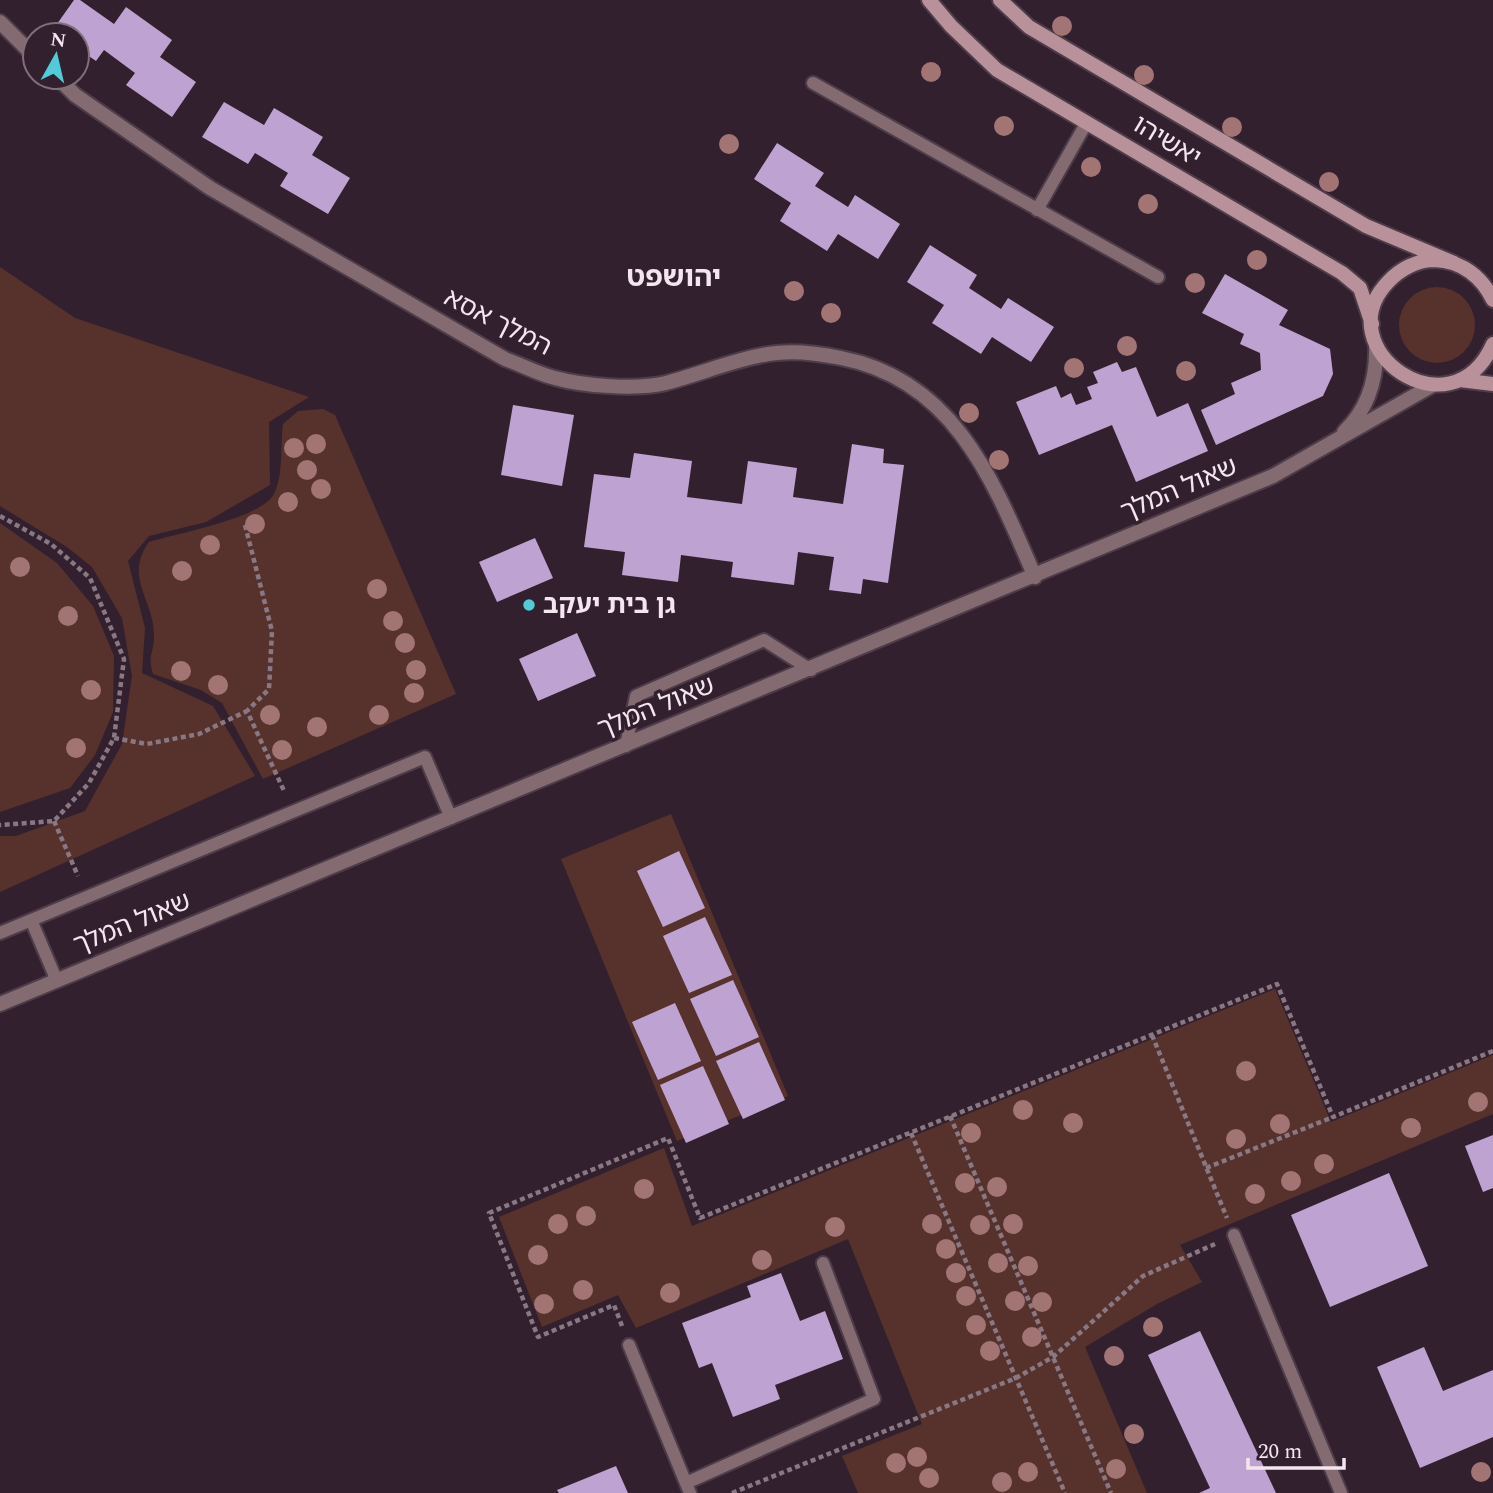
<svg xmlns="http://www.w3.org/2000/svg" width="1493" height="1493" font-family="Spectral,'Noto Sans Hebrew',serif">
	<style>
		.green { fill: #57322d }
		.building { fill: #bea3d2 }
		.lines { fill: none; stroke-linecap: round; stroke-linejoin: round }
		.lane-casing { stroke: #4e3c49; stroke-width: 16 }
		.street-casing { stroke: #4e3c49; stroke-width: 18 }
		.secondary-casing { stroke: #4e3c49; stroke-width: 18 }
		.path { stroke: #897884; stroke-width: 4.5; stroke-dasharray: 5 3.5; stroke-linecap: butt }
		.lane { stroke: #846b71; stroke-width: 12 }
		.street { stroke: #846b71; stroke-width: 14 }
		.secondary { stroke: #b9919a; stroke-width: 14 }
		.tree { fill: #a27474 }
		.poi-dot { fill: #52cbd9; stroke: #33202e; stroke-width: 2.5 }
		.labels { text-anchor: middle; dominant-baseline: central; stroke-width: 7; stroke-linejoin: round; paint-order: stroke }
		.street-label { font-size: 26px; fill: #f3e6ef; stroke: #33202e }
		.poi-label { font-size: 26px; font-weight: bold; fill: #f3e6ef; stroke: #33202e; text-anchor: start }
		.neighbourhood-label { font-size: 28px; font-weight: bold; fill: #f3e6ef; stroke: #33202e }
	</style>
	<rect width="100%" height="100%" fill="#33202e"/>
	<path class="green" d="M0,267L75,318L309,397L269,422L270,485L206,522L149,536L128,561L145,628L142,673L213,706L255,776L0,892V836H16L85,811L122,744L132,676L122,618L92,567L67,547L0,506Z
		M1399 325a38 38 0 1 1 76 0a38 38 0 1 1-76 0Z
		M323,409L335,415L456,694L263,779L222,703L201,690L153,674C147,653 154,655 154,637C155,600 123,578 149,542C178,533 260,519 274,494C284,474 280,445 283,424L298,411Z
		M0,523L57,563L93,606L114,656L113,712L95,755L70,788L0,812Z
		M671,814L788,1096L677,1141L561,859Z
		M1275,989L1331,1122L1493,1055V1114L1180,1245L1202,1282L1157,1304L1085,1347L1147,1493H858L842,1456L922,1424L848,1239L636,1328L618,1295L542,1327L499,1217L664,1148L692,1226Z"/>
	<path class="building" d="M74,0H80L114,24L126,7L172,40L160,57L196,82L172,117L126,85L135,73L104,50L96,61L77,48V35H59L52,31Z
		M224,102L264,125L274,108L323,137L312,155L350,178L328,214L280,186L288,173L255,153L248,164L202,137Z
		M777,143L824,173L815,186L848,207L855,195L900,224L878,259L838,234L827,251L780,221L791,203L754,179Z
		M930,245L977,275L969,288L1001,309L1008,298L1054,327L1031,362L992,337L981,354L932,323L944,305L907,282Z
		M1225,274L1288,310L1279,325L1330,349L1333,374L1323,396L1216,445L1201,410L1235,394L1231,383L1261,370L1260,353L1240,344L1244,334L1202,313Z
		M1117,362L1122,372L1136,367L1157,417L1188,403L1208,451L1136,482L1112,425L1039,455L1016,402L1056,386L1061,398L1071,393L1076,405L1092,399L1087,387L1098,383L1093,372Z
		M513,405L574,415L562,486L501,475Z
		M852,444L884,449L883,463L904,465L888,583L863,579L861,594L829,590L834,557L798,552L794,585L731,577L733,562L681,555L678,582L622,575L625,552L584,547L594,474L630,478L634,453L692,461L687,497L742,504L748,461L797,468L793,497L843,504Z
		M535,538L553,578L497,602L479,562Z
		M577,633L596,676L538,701L519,659Z
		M679,851L705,908L663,927L637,871Z
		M705,917L732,975L689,993L663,936Z
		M733,980L759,1037L716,1056L690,999Z
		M675,1003L701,1061L658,1080L632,1022Z
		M759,1042L785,1100L743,1119L716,1061Z
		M703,1066L729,1124L686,1143L660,1085Z
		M1493,1135V1188L1483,1192L1465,1146Z
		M1389,1173L1428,1266L1330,1307L1291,1215Z
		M781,1273L800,1321L825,1311L843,1359L775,1385L780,1399L733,1417L712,1363L699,1368L682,1323L751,1297L747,1286Z
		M1200,1331L1276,1493H1199L1210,1488L1148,1355Z
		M1424,1347L1443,1391L1493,1370V1437L1420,1468L1377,1367Z
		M616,1466L628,1493H559L557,1490Z"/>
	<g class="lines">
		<defs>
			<path id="lane" d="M813,83L1158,277
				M1037,210L1087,122
				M626,746L636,696L764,640L811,670
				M31,920L57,981
				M0,933L425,757L451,818
				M1234,1235L1341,1493
				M629,1345L690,1493
				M686,1483L874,1399L823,1263"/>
			<path id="street" d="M0,22L35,57
				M57,77L75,95L210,188L505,359C522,365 538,374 555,378C583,386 637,390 666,383C700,374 733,360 768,354C792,350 817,353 841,358C955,380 994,482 1035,577
				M1344,432C1368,409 1377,378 1376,346
				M0,1004L1273,476L1433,385"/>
			<path id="secondary" d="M929,0L951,26L997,70L1342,273L1360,288L1372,324
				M1000,0L1029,27L1366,226L1454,263
				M1493,300C1482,277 1462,261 1435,260C1417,260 1400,269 1388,282C1325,348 1451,438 1493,344
				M1460,380L1493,384"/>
		</defs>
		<use href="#lane" class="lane-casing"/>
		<use href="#street" class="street-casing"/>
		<use href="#secondary" class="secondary-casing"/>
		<path class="path" d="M0,516L51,544L90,578L124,659L114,738L89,783L54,821L0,825
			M245,525L272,631L269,689L247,711L285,793
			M114,738L147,744L199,734L247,711
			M54,821L78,876
			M1152,1035L1227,1218
			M950,1116L1111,1493
			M911,1133L1065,1493
			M1206,1168L1333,1117
			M622,1326L614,1305L538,1337L489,1213L668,1138L700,1218L1277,984L1333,1117L1493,1051
			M732,1493L1016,1378L1053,1357L1143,1276L1215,1244"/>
		<use href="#lane" class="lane"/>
		<use href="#street" class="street"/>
		<use href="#secondary" class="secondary"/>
	</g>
	<g class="tree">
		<circle cx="1062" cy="26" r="10"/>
		<circle cx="931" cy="72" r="10"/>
		<circle cx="1144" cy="75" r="10"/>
		<circle cx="1004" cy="126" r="10"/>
		<circle cx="1232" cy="127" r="10"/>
		<circle cx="729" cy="144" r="10"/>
		<circle cx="1091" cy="167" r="10"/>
		<circle cx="1329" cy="182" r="10"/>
		<circle cx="1148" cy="204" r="10"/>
		<circle cx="1257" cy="260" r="10"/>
		<circle cx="1195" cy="283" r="10"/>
		<circle cx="794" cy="291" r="10"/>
		<circle cx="831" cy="313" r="10"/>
		<circle cx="1127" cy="346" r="10"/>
		<circle cx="1074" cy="368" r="10"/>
		<circle cx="1186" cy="371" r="10"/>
		<circle cx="969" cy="413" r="10"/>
		<circle cx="316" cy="444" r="10"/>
		<circle cx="294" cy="448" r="10"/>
		<circle cx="999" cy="460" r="10"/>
		<circle cx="307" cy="470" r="10"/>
		<circle cx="321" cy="489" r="10"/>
		<circle cx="288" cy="502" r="10"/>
		<circle cx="255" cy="524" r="10"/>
		<circle cx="210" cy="545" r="10"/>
		<circle cx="20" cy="567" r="10"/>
		<circle cx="182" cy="571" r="10"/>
		<circle cx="377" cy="589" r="10"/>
		<circle cx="68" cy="616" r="10"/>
		<circle cx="393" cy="621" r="10"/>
		<circle cx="405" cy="643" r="10"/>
		<circle cx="416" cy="670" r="10"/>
		<circle cx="181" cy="671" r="10"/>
		<circle cx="218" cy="685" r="10"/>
		<circle cx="91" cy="690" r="10"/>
		<circle cx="414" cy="693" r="10"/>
		<circle cx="270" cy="715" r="10"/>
		<circle cx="379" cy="715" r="10"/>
		<circle cx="317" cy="727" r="10"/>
		<circle cx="76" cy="748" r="10"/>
		<circle cx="282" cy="750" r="10"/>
		<circle cx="1246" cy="1071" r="10"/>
		<circle cx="1478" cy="1102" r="10"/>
		<circle cx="1023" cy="1110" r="10"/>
		<circle cx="1073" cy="1123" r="10"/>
		<circle cx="1280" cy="1124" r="10"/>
		<circle cx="1411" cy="1128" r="10"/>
		<circle cx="971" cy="1133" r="10"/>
		<circle cx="1236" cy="1139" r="10"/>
		<circle cx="1324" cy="1164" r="10"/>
		<circle cx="1291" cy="1181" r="10"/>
		<circle cx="965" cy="1183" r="10"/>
		<circle cx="997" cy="1187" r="10"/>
		<circle cx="644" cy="1189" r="10"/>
		<circle cx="1255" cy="1194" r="10"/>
		<circle cx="586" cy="1216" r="10"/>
		<circle cx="558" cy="1224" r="10"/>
		<circle cx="932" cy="1224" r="10"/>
		<circle cx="1013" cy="1224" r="10"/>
		<circle cx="980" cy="1225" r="10"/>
		<circle cx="835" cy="1227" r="10"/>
		<circle cx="946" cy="1249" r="10"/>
		<circle cx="538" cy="1255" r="10"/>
		<circle cx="762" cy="1260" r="10"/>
		<circle cx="998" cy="1263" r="10"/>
		<circle cx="1028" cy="1266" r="10"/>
		<circle cx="956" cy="1273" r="10"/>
		<circle cx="583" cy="1290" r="10"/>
		<circle cx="670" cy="1293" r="10"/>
		<circle cx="966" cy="1296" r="10"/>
		<circle cx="1015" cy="1301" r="10"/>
		<circle cx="1042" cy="1302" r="10"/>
		<circle cx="544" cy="1304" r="10"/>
		<circle cx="976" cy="1325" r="10"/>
		<circle cx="1153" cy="1327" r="10"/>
		<circle cx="1032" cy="1337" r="10"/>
		<circle cx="990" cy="1351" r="10"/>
		<circle cx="1114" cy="1356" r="10"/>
		<circle cx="1134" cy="1434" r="10"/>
		<circle cx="917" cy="1457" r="10"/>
		<circle cx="896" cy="1463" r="10"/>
		<circle cx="1116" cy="1469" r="10"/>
		<circle cx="1028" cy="1472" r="10"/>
		<circle cx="1481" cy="1472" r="10"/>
		<circle cx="929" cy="1478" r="10"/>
		<circle cx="1002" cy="1482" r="10"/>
	</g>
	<circle class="poi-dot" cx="529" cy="605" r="7"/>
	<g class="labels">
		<g class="street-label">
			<text transform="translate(1167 141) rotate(31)">יאשיהו</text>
			<text transform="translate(498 322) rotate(27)">המלך אסא</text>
			<text transform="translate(1179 489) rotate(-23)">שאול המלך</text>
			<text transform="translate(656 707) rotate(-22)">שאול המלך</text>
			<text transform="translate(132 923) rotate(-22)">שאול המלך</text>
		</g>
		<g class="poi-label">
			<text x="543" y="605">גן בית יעקב</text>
		</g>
		<g class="neighbourhood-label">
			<text x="674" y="277">יהושפט</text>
		</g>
	</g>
	<g transform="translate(56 56) rotate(8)"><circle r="33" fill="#33202e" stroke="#806f7b" stroke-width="2"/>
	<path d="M0-5L12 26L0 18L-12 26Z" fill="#52cbd9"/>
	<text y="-10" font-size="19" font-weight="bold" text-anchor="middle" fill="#f3e6ef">N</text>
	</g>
	<path d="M1248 1458v10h96v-10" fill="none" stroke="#f3e6ef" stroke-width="3.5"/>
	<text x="1258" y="1458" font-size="21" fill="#f3e6ef" stroke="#33202e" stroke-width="5" paint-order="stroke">20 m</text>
</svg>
